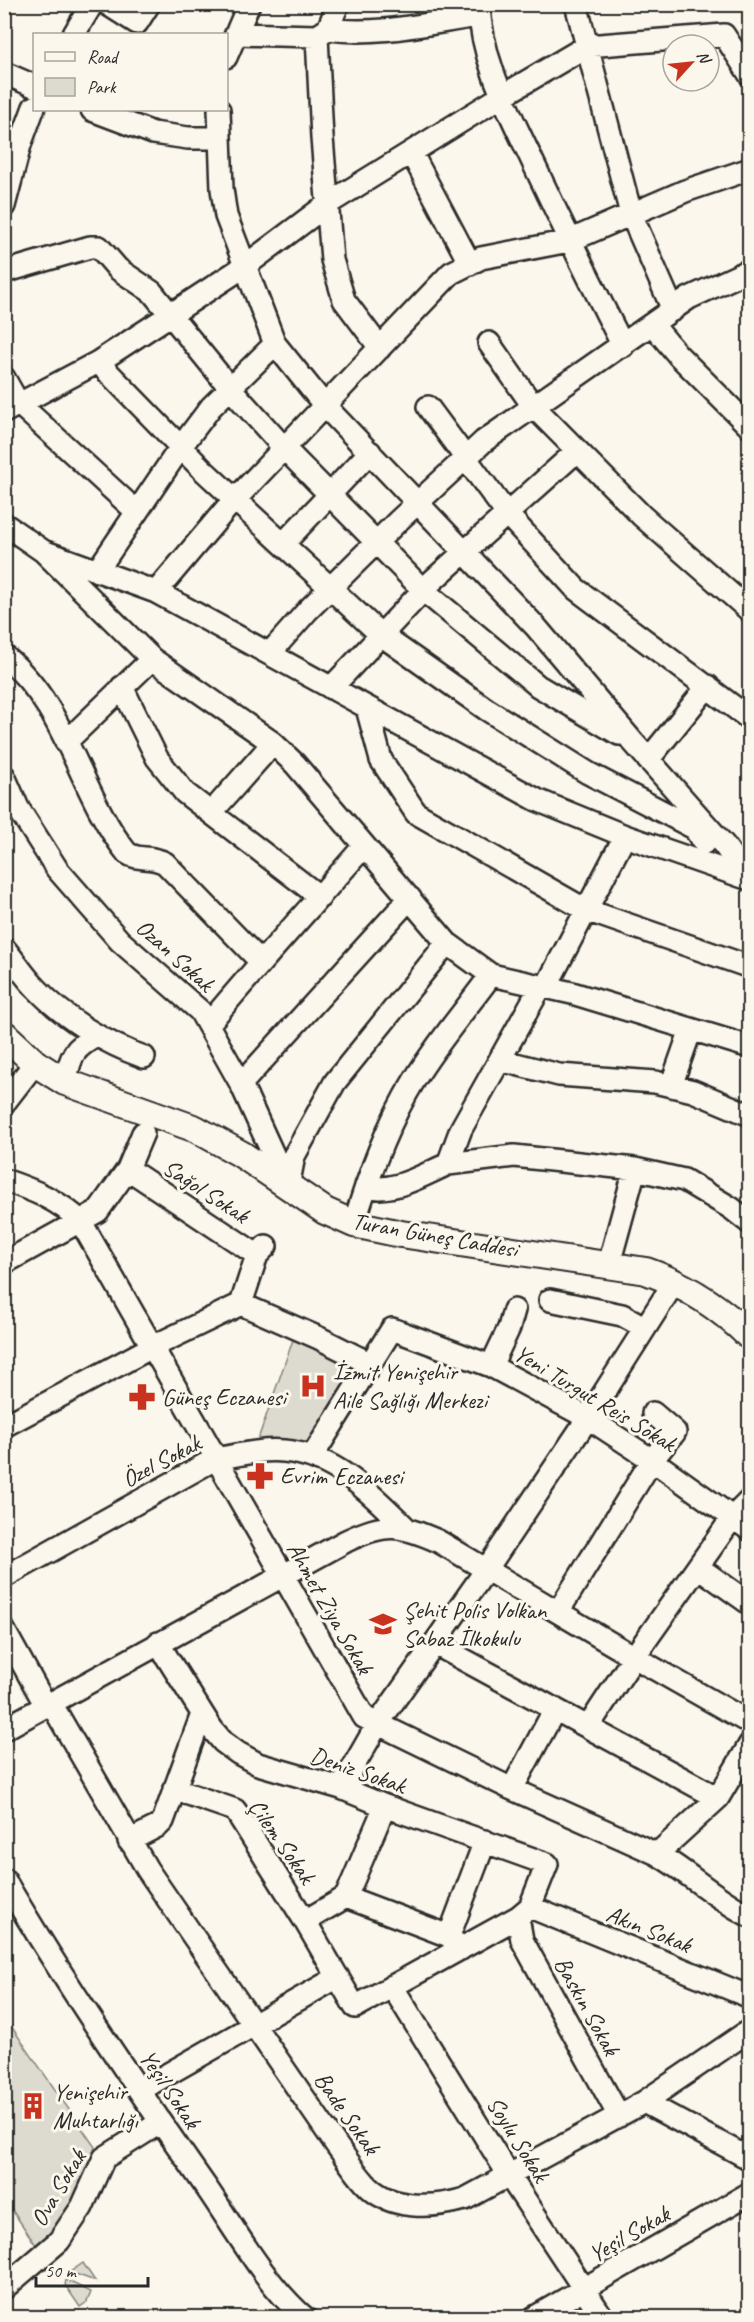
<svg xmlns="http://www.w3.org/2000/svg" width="754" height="2322" font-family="Caveat,sans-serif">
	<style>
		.green { fill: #dddad0; stroke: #84827e; stroke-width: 1.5 }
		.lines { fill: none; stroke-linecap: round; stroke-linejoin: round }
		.minor-casing { stroke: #2b2b2b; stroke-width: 26 }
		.major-casing { stroke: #2b2b2b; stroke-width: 30 }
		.minor { stroke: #fbf7ec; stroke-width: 21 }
		.major { stroke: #fbf7ec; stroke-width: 26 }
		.labels { text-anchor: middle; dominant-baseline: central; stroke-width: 6; stroke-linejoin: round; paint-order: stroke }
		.street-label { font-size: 24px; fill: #2b2b2b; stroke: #fbf7ec }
		.poi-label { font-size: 24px; fill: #2b2b2b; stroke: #fbf7ec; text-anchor: start }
	</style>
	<rect width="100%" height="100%" fill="#fbf7ec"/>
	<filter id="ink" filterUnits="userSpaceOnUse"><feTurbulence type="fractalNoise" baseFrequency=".0167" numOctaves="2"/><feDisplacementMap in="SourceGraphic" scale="12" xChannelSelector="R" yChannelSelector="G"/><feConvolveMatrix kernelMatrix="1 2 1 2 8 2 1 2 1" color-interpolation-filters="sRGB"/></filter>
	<g filter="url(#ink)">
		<path class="green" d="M294,1337L356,1367L308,1442H257Z
			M4,2016L95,2147C82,2186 69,2219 38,2248L5,2200Z
			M83,2263L95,2281L70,2272Z
			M66,2280L91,2292L87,2302L80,2307L65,2285Z"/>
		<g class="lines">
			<defs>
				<path id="minor" d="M107,4L137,23L149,4
					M479,4C481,59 507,107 530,156C560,220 591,283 623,346
					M576,4L631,214L673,310
					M328,29C378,36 429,23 479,16
					M74,34L92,4
					M236,34L317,36L328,29L338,4
					M317,36L322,138L332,260L344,300L380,348
					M226,57L249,4
					M4,73L34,86
					M92,110L153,133L188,138H219
					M219,110L222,189L226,216L275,344L325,406L536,627L633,742L724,845L747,878
					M411,152L470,264
					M4,206L20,145L34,107
					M4,272L90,247H99L118,269L152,292L230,388L284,448L423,590L538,686L619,734
					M652,324L678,355L750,427
					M489,343L533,406L642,516L750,611
					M98,362L202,469L381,635L486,709L588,773L694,828L704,843
					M4,378L18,403L137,512
					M428,407L507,514L576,589L750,719
					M4,412L98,362L245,266L329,203L502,96L587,46L724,35L750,75
					M4,524L43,551L156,592L537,800L625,836L749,879
					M283,544L370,452
					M43,551L152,659L273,743L295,764L447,943L491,975L572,993L750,1047
					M97,571L180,448L211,407L275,344
					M156,592L226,509L451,273L481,258L569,241L685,191L750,169
					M270,653L308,610L398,521L484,441L689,298L750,270
					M4,656C67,706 79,793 127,853C138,861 150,855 165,863L260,961
					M122,687L157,758L185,793L320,897
					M331,688L431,582L577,451
					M367,708L381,760L416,813L586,910L750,967
					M66,742L152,659
					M648,760L708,686
					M4,776L18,808L57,869L120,941L200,1011L241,1084L288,1187
					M211,813L273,743
					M4,948C15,961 24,976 36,988C64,1018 106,1044 144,1057
					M541,986L461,1129L448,1164L514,1156L635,1169L684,1180L731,1208L750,1223
					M546,987L625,836
					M208,1025C258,964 312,906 364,846
					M500,1060L559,1075L655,1082L693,1091L750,1115
					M65,1082C71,1057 72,1048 97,1036
					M241,1084L410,898
					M671,1086L691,1029
					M4,1103L35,1063
					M128,1169L257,1255
					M4,1180C33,1190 59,1200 81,1222L364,1717L512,1789L657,1854C689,1873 716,1899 750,1916
					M366,1186C393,1194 423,1175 448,1164
					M288,1187L294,1156L335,1082L447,943
					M354,1224C369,1174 387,1124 415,1079C437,1043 466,1009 491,975
					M4,1263L98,1211L128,1169L143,1133
					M609,1264L635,1169
					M550,1300L622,1315L644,1327
					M241,1304L257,1255L266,1246
					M491,1366L509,1328L514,1310
					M4,1426L152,1347L241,1304L319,1338L369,1363
					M312,1457L392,1329L491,1366L588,1418L652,1460L750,1530
					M698,1567L750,1604
					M4,1577L215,1459C238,1455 261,1449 284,1451C334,1455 373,1495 406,1528
					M558,1612L652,1460L675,1432L653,1413
					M4,1630L46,1706
					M158,1643L212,1729L223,1742L238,1753L258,1764L341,1788L385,1806L547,1864L530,1907L518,1917L355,2007L305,1921L235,1810L174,1789
					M435,1644L718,1798
					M51,1703L147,1869L337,2146C346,2158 355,2172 365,2183C389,2211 433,2208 465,2199L644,2102L750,2030
					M588,1727L634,1657L733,1517L750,1500
					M4,1729L346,1541C386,1522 399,1524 438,1541L634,1657L750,1723
					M341,1788L377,1725L486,1570L588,1418L675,1281
					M512,1789L555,1709
					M129,1841L158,1826L163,1821L202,1714
					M657,1854L718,1798L750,1744
					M4,1879C66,1985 136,2087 206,2187C235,2229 266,2285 305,2318
					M346,1897L449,1936L461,1949
					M530,1907L750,1997
					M518,1917L522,1940L619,2116
					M305,1921L346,1897L385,1806
					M449,1936L485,1841
					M392,1986L510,2177L603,2318
					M140,2090L338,1977
					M644,2102L750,2159
					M4,2288L59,2241L82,2207L104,2158L161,2122
					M533,2318L750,2193"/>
				<path id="major" d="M4,1034L35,1063L65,1082L196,1129L241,1154L325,1211L354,1224L401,1234L646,1271C686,1285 720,1307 750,1337"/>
			</defs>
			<use href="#minor" class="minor-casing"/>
			<use href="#major" class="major-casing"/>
			<use href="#minor" class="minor"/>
			<use href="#major" class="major"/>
		</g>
	</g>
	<defs>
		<symbol id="hospital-bare" viewBox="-9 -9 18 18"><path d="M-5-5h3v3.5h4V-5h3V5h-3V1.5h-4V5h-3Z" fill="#c8321e" stroke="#fbf7ec" stroke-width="2.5" paint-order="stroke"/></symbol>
		<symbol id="pharmacy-bare" viewBox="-9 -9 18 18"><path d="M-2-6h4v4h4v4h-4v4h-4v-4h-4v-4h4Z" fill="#c8321e" stroke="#fbf7ec" stroke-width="2.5" paint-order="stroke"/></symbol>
		<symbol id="school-bare" viewBox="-9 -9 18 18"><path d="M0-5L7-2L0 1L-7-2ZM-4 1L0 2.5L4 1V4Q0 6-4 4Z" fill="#c8321e" stroke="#fbf7ec" stroke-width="2.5" paint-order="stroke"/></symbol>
		<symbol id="building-bare" viewBox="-9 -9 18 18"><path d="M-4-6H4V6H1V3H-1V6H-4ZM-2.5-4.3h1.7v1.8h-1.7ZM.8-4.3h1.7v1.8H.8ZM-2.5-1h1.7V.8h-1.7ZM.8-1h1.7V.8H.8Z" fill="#c8321e" stroke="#fbf7ec" stroke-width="2.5" paint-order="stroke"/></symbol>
	</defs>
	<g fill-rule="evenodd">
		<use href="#hospital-bare" x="294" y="1367" width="38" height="38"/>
		<use href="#pharmacy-bare" x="123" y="1378" width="38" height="38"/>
		<use href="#pharmacy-bare" x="241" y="1457" width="38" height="38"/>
		<use href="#school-bare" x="364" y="1605" width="38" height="38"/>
		<use href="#building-bare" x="14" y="2087" width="38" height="38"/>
	</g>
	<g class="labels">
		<g class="street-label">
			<text transform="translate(175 955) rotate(42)">Ozan Sokak</text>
			<text transform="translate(206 1191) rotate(33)">Sağol Sokak</text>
			<text transform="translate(435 1235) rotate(10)">Turan Güneş Caddesi</text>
			<text transform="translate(595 1398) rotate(31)">Yeni Turgut Reis Sokak</text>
			<text transform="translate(161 1461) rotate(-28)">Özel Sokak</text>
			<text transform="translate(330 1608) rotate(60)">Ahmet Ziya Sokak</text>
			<text transform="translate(358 1770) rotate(19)">Deniz Sokak</text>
			<text transform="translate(282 1841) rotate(55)">Çilem Sokak</text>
			<text transform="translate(649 1929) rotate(22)">Akın Sokak</text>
			<text transform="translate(587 2006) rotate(61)">Baskın Sokak</text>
			<text transform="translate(170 2089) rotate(56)">Yeşil Sokak</text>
			<text transform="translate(347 2113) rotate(55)">Bade Sokak</text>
			<text transform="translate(518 2139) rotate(58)">Soylu Sokak</text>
			<text transform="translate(58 2188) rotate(-59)">Ova Sokak</text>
			<text transform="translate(629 2234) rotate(-30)">Yeşil Sokak</text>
		</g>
		<g class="poi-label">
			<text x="333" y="1372">İzmit Yenişehir<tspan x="333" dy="28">Aile Sağlığı Merkezi</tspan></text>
			<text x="162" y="1397">Güneş Eczanesi</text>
			<text x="280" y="1476">Evrim Eczanesi</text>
			<text x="403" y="1610">Şehit Polis Volkan<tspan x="403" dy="28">Sabaz İlkokulu</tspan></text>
			<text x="53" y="2092">Yenişehir<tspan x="53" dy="28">Muhtarlığı</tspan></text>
		</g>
	</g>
	<rect width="754" height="2322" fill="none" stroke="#fbf7ec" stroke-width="24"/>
	<rect x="12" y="12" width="730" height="2298" fill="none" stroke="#2b2b2b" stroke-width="2" filter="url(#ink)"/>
	<rect x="33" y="33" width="195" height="78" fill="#fbf7ec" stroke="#a8a59f" stroke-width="1.5"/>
	<rect x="45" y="52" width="30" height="9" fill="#fbf7ec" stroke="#a8a59f" stroke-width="1.5"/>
	<text x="87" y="63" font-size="18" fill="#2b2b2b">Road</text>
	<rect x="45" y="78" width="30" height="18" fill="#dddad0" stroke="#a8a59f" stroke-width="1.5"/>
	<text x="87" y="93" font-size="18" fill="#2b2b2b">Park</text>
	<g transform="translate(691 63) rotate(63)"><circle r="28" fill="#fbf7ec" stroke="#a8a59f" stroke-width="1.5"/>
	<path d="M0-4.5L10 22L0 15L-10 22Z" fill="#c8321e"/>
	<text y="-9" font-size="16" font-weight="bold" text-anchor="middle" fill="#2b2b2b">N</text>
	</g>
	<path d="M36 2277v9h112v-9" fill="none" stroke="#2b2b2b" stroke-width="3"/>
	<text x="45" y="2277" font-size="18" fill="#2b2b2b" stroke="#fbf7ec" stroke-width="4.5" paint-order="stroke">50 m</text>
</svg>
